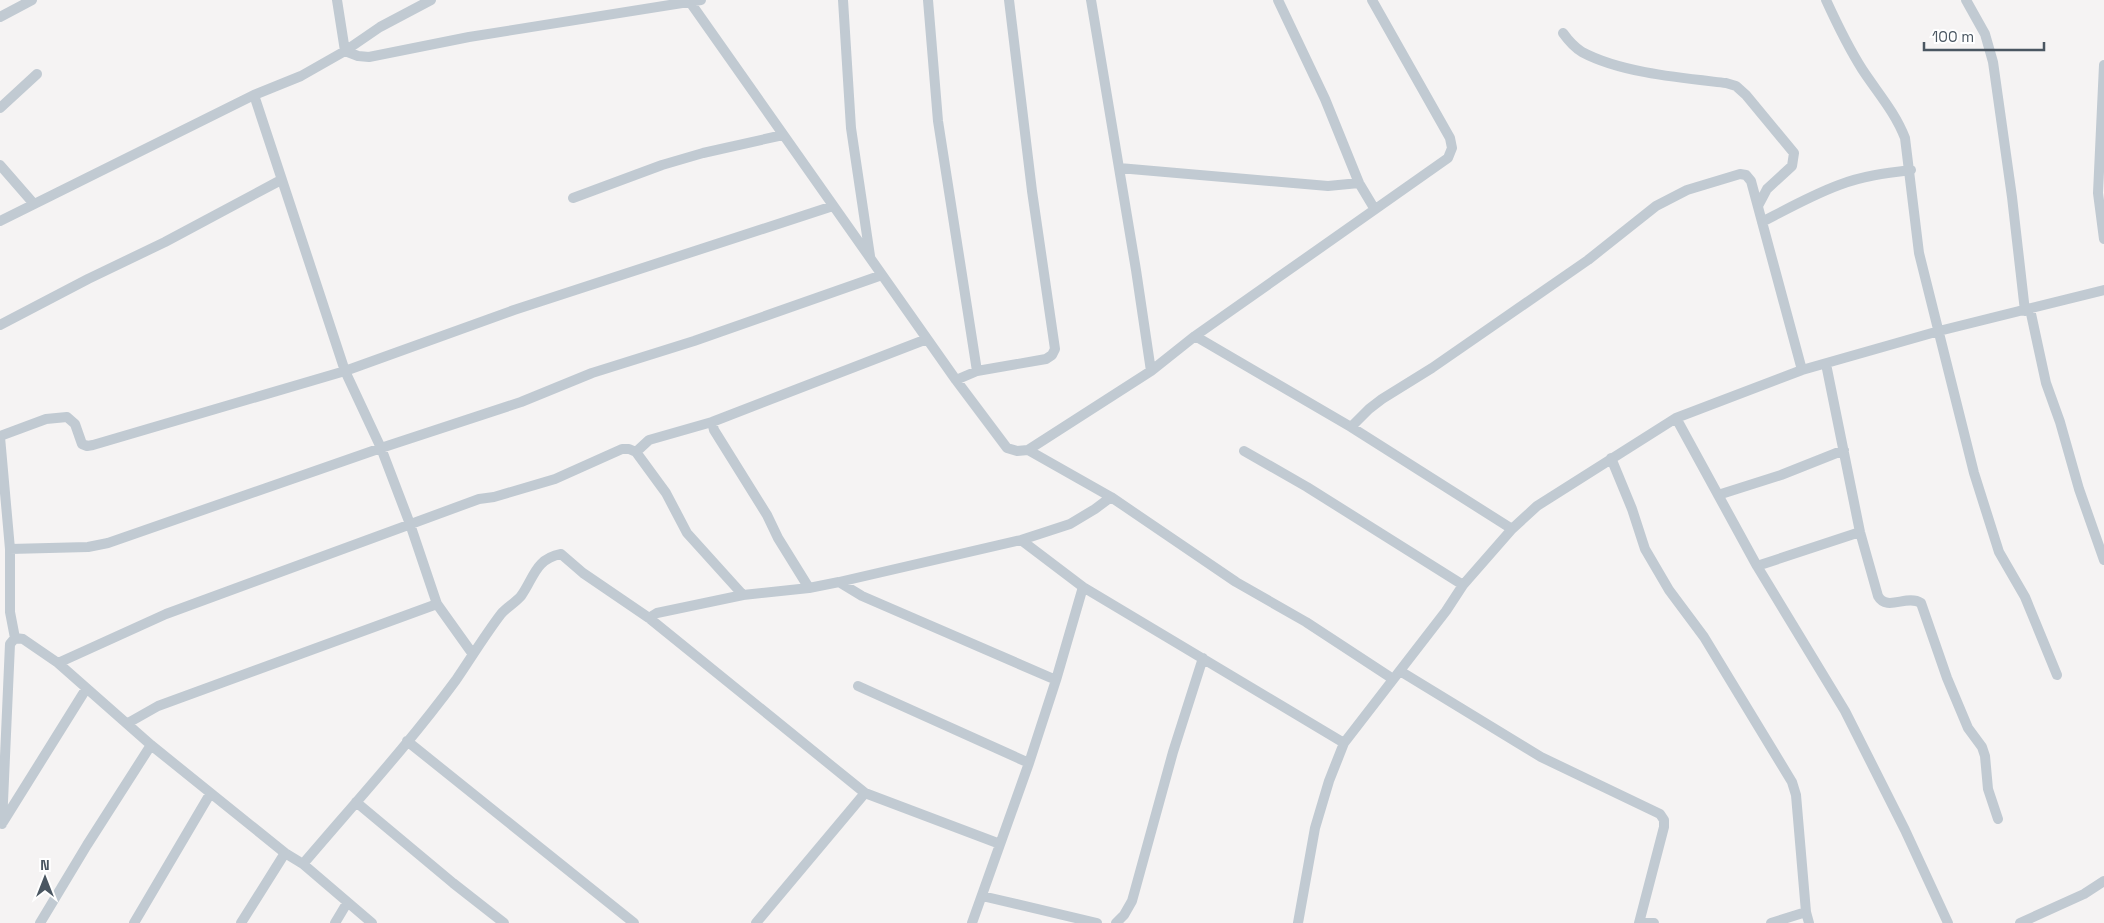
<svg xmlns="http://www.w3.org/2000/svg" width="2104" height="923" font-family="'Space Grotesk',sans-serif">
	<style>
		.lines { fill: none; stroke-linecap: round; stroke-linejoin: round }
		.minor { stroke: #c1cad2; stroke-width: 10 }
	</style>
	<rect width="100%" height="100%" fill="#f5f3f3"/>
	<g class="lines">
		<path class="minor" d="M337,0L345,51L358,56L369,57L469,37L701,0
			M843,0L851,128L870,256
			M928,0L938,121L977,371
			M1091,0L1136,270L1151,371
			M1278,0L1325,99L1359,183L1374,208
			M1826,0C1837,24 1848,47 1862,69C1877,92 1895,112 1905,138L1919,253L1974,473L1999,552L2025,597L2057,675
			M1966,0L1985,34L1993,62L2012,197L2025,311
			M690,2L956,380L1007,448L1017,451L1028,450L1151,371L1195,336L1448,158L1452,148L1450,138L1372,0
			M0,17L32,0
			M1563,33C1568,40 1574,47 1582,52C1621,73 1682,78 1726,83L1736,86L1746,95L1794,153L1792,166L1767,189L1758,206
			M2104,65L2098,193L2104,239
			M254,95L345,371L381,448L410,524L437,604L472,653
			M0,108L37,74
			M0,165L34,204
			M1119,168L1328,186L1359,183
			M573,198L662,165L703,153L783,135
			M0,221L254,95L301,76L345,51L380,27L431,0
			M1762,222C1787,209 1812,195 1839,185C1862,176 1886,173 1911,170
			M2030,309L2046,383L2060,422L2079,489L2104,560
			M0,325L88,279L165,242L281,180
			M1195,336L1351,427L1512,529
			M1826,364L1860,532L1878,596C1887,612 1907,594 1921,603L1947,678L1968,728L1982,747L1985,756L1988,789L1998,819
			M956,380L977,371L1046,359L1052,355L1055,349L1032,191L1009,0
			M1676,418L1757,566L1845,711L1905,830L1948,923
			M712,422L714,430L767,515L778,538L809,588
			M1351,427L1369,409L1382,399L1432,368L1588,260L1656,206L1687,190L1740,174L1746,175L1751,181L1802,370
			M0,436L46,419L67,417L75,424L82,444L87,446L93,445L345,371L514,310L833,206
			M0,437L10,549V612L15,638
			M1028,450L1111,497L1236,582L1306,622L1393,679
			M1244,451L1307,487L1463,585
			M636,452L649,440L712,422L927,339
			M1611,458L1632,509L1645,549L1669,590L1704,637L1792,782L1796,795L1806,912L1809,923
			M1718,495L1781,475L1844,450
			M1021,540L1083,587L1344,743
			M10,549L88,547L108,543L381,448L521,402L592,373L694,341L882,275
			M1757,566L1860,532
			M839,582L862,596L1056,680
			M649,618L657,613L743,595L809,588L839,582L1021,540L1070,524L1095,509L1111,497
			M58,663L166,614L479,499L494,497L555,479L622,449H629L636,452L666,493L687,533L743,595
			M1400,671L1541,757L1660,814L1664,820V827L1639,923
			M858,686L1029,763
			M128,723L158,706L437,604
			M407,741L634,923
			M356,802L453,883L504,923
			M3,822L86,689
			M2,824L10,644L15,638L23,639L58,663L151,745L285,853L303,864L372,923
			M303,864C354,804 409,744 456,680C471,658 485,635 501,614C507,607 515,603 521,596C534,578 535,559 561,554L583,573L649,618L865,793L1000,844
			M982,896L1097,923
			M40,923L87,845L151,745
			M134,923L210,794
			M241,923L285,853
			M335,923L347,903
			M756,923L865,793
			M972,923L1029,763L1056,680L1083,587
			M1116,923L1124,915L1132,901L1173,752L1203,658
			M1298,923L1315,828L1329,781L1344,743L1446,611L1463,585L1512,529L1537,506L1676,418L1802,370L1939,331L2104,290
			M1639,923H1654
			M1771,923L1806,912
			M2020,923L2084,894L2104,881"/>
	</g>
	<g transform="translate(45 878)" stroke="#ffffff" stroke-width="4" paint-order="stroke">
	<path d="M0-4L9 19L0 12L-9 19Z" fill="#4a5661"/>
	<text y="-8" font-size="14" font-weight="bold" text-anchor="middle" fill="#4a5661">N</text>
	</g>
	<path d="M1924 42v8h120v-8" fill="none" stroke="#4a5661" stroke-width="2.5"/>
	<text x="1932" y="42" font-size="15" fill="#4a5661" stroke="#ffffff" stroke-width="4" paint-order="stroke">100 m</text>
</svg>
